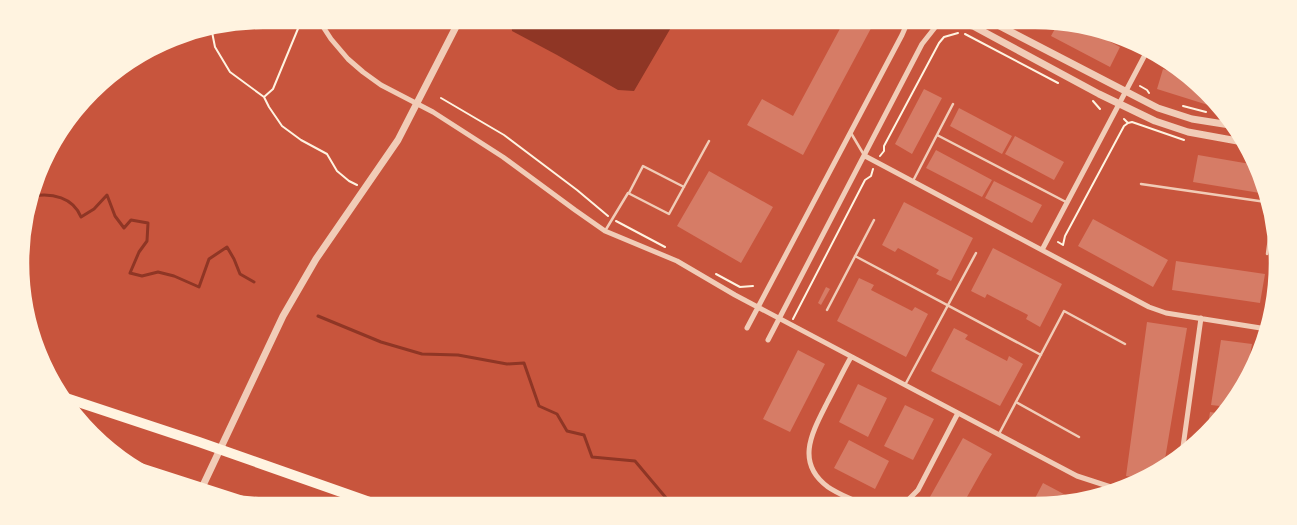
<svg xmlns="http://www.w3.org/2000/svg" width="1297" height="525" font-family="'Fira Sans',sans-serif">
	<style>
		.water { fill: #8f3625 }
		.lines { fill: none; stroke-linecap: round; stroke-linejoin: round }
		.stream { stroke: #8f3625; stroke-width: 3 }
		.building { fill: #d67c66 }
		.path { stroke: #fff3e0; stroke-width: 2 }
		.service { stroke: #f1ccb7; stroke-width: 2.5 }
		.minor { stroke: #f1ccb7; stroke-width: 5 }
		.tertiary { stroke: #f1ccb7; stroke-width: 7 }
		.motorway { stroke: #fff3e0; stroke-width: 10 }
		.rim { fill: none; stroke: #fff3e0; stroke-width: 2.5 }
	</style>
	<rect width="100%" height="100%" fill="#c8553d"/>
	<path class="water" d="M511,19H676L634,91L618,90L557,55L512,31Z"/>
	<g class="lines">
		<path class="stream" d="M33,196C52,193 73,197 81,217L94,209L107,195L115,216L124,228L131,220L148,223L147,241L139,252L130,273L142,276L158,272L174,276L199,287L209,259L227,247L234,259L240,274L254,282
			M318,316L381,342L422,354L458,355L507,364L524,363L539,406L557,414L567,431L584,435L592,457L635,461L672,505"/>
	</g>
	<path class="building" d="M835,19H876L803,155L747,125L762,99L793,116L843,23Z
		M1019,19H1034L1044,20L1039,29Z
		M1058,23L1082,27L1120,47L1110,67L1051,36Z
		M1163,69L1195,79L1210,98L1208,105L1157,89Z
		M924,89L942,98L912,154L895,144Z
		M959,108L1012,136L1002,154L950,126Z
		M1015,136L1064,162L1054,180L1005,154Z
		M936,150L992,180L982,197L926,168Z
		M1198,155L1256,165L1261,185L1260,193L1193,182Z
		M709,171L773,207L741,263L677,226Z
		M994,181L1042,205L1032,223L985,198Z
		M904,202L973,238L951,281L936,274L939,270L898,248L895,252L882,245Z
		M1093,219L1168,260L1153,287L1078,246Z
		M993,248L1062,284L1040,327L1026,319L1028,315L987,294L985,298L971,291Z
		M1176,261L1265,274L1260,303L1172,290Z
		M859,278L874,285L871,290L912,311L915,307L928,314L906,357L837,321Z
		M826,287L830,289L821,305L818,303Z
		M1147,322L1187,328L1164,465L1142,479L1126,476Z
		M954,328L968,335L965,339L1007,361L1009,356L1023,364L1000,406L931,371Z
		M1221,340L1252,344L1246,379L1237,398L1229,407L1211,405Z
		M798,350L825,364L790,432L763,419Z
		M858,384L887,398L868,437L839,422Z
		M905,405L934,419L913,460L884,446Z
		M1210,412L1223,414L1207,432Z
		M963,438L992,454L985,465L963,504H926Z
		M849,440L889,461L875,489L834,468Z
		M1043,483L1077,501L1067,504H1032Z"/>
	<g class="lines">
		<path class="path" d="M211,27L215,47L230,72L264,97L269,107L282,126L301,140L327,154L337,171L349,181L357,185
			M965,34L1058,83
			M1140,86L1147,90L1149,93
			M264,97L273,89L302,19
			M441,98L504,135L577,190L608,216
			M1093,101L1100,109
			M1183,106L1206,112
			M1124,119L1128,123L1132,122L1184,140
			M880,156L884,151V146L939,43L944,37L958,33
			M616,221L665,247
			M1058,242L1063,245L1065,236L1124,126L1128,123
			M716,274L740,287L753,286
			M793,319L865,180L871,176L873,169"/>
		<path class="service" d="M851,133L864,155
			M937,135L1066,202
			M913,181L953,104
			M1141,184L1266,202
			M629,193L643,166L684,187
			M605,231L628,193L669,214L709,141
			M1267,254L1271,223
			M855,256L1041,355
			M827,310L874,220
			M905,385L976,253
			M1016,402L1079,437
			M999,434L1064,311L1125,344"/>
		<path class="minor" d="M318,19L331,39L348,59L363,72L381,85L433,112L503,157L575,210L605,231L677,261L735,295L1077,476L1120,490
			M865,156L1149,307L1166,313L1267,329
			M1042,250L1147,51
			M747,328L902,35L909,19
			M768,340L922,44L937,25
			M851,357C843,371 836,386 828,401C813,431 794,462 828,487C838,494 852,499 863,505
			M1182,454L1201,318
			M900,505L908,500L918,490L958,413"/>
		<path class="tertiary" d="M918,19C929,26 940,26 951,19
			M986,19L1158,108L1192,119L1230,125
			M942,24H964L973,26L1099,94L1155,121L1188,132L1243,142
			M198,496L283,316L316,259L398,140L460,19"/>
		<path class="motorway" d="M63,397L199,442L381,506
			M131,465L258,506"/>
	</g>
	<path d="M0 0H1297V525H0ZM263 28H1035A235 235 0 0 1 1270 263V263A235 235 0 0 1 1035 498H263A235 235 0 0 1 28 263V263A235 235 0 0 1 263 28Z" fill="#fff3e0" fill-rule="evenodd"/>
	<path class="rim" d="M263 28H1035A235 235 0 0 1 1270 263V263A235 235 0 0 1 1035 498H263A235 235 0 0 1 28 263V263A235 235 0 0 1 263 28Z"/>
</svg>
